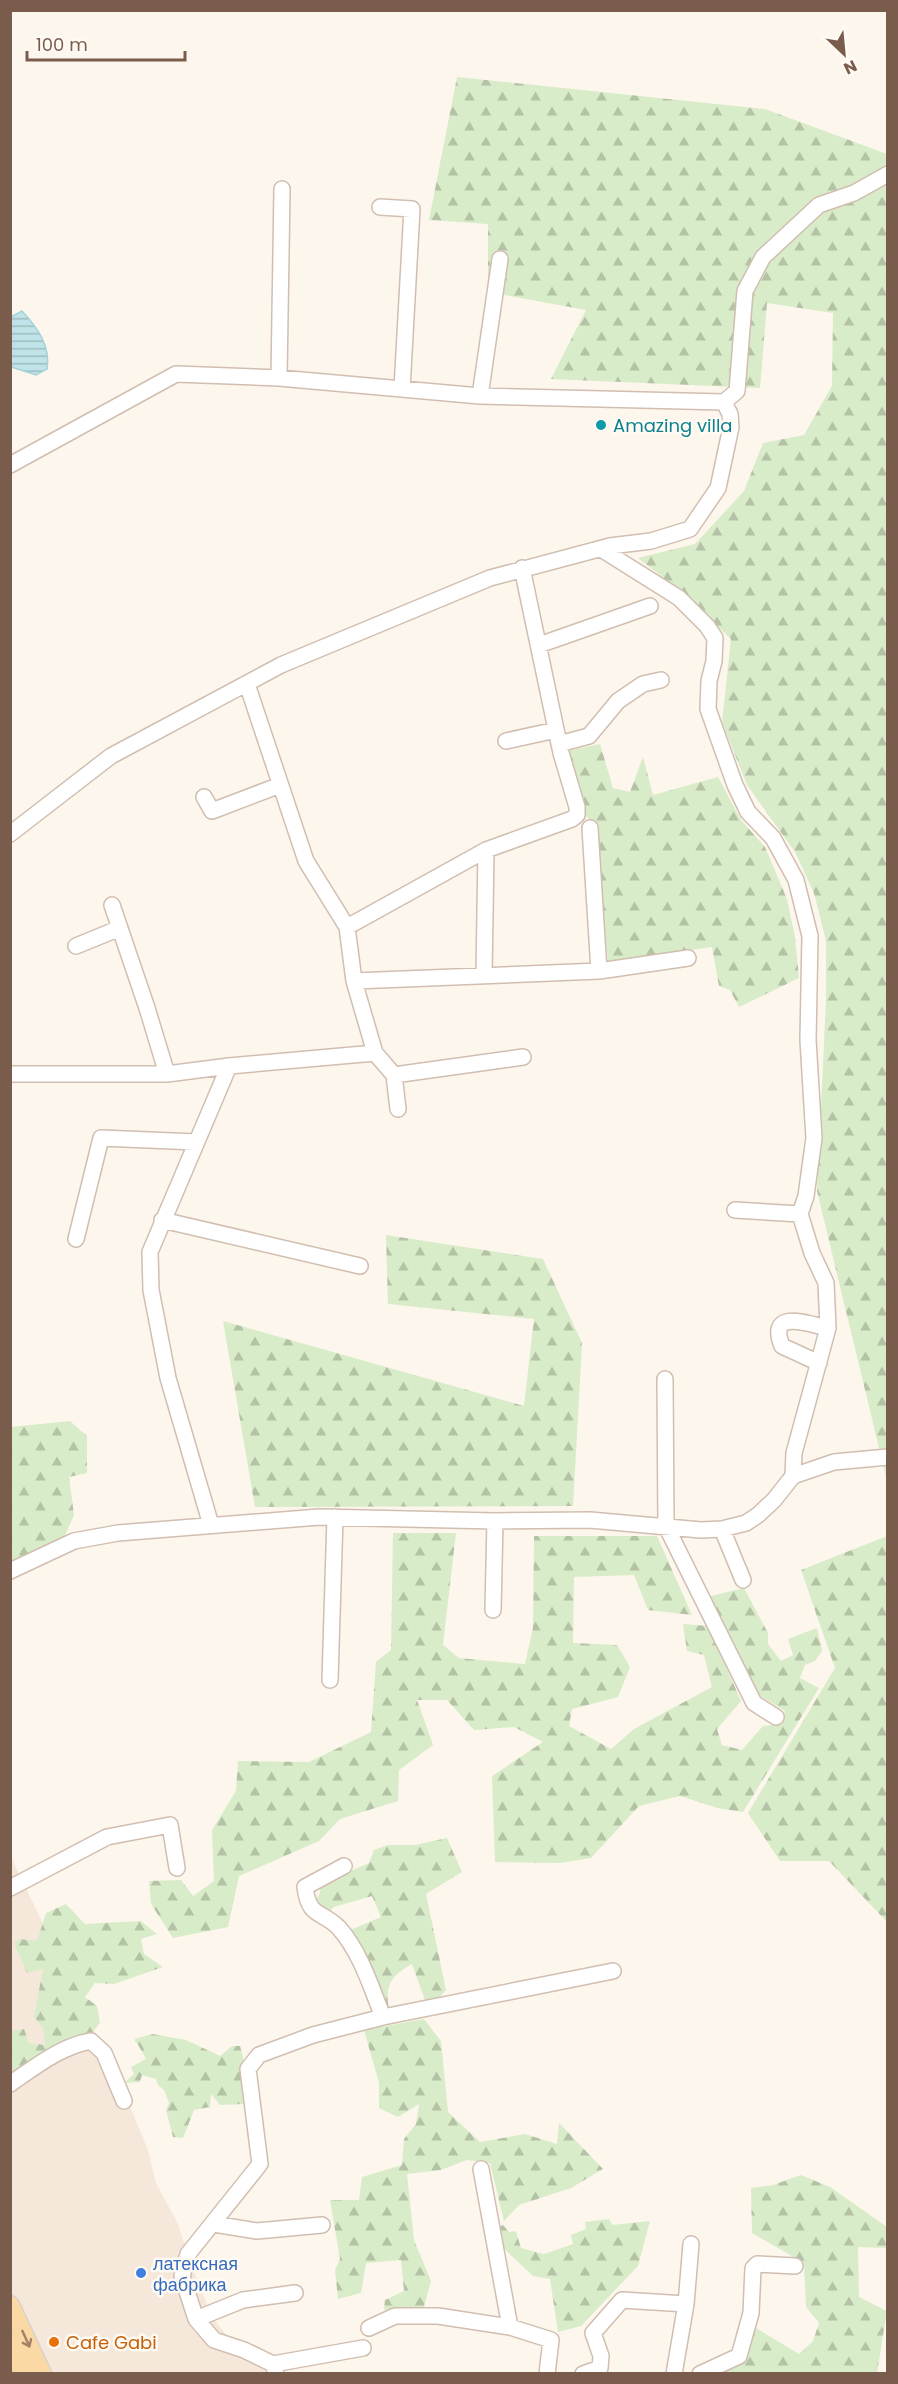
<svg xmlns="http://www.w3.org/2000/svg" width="898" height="2384" font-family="Poppins,sans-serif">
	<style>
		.residential { fill: #f5e8da }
		.forest { fill: url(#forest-firs) }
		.water { fill: url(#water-rules); stroke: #a5d3da; stroke-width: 1.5 }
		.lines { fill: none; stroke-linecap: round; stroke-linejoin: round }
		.minor-casing { stroke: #d1beb0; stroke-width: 18 }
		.major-casing { stroke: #dad1cd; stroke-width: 21 }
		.minor { stroke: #fff; stroke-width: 15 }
		.major { stroke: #fbd9a5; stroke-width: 18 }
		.oneway { stroke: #a18267 }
		.culture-dot { fill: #0f9aa8; stroke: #fffaf3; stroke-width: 2 }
		.shop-dot { fill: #3f7fe0; stroke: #fffaf3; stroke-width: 2 }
		.food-dot { fill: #e8710a; stroke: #fffaf3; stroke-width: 2 }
		.labels { text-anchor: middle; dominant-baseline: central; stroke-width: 5; stroke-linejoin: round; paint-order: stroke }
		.culture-label { font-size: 18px; fill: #0d838f; stroke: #fffaf3; text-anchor: start }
		.shop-label { font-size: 18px; fill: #366cbe; stroke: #fffaf3; text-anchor: start }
		.food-label { font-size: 18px; fill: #c56008; stroke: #fffaf3; text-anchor: start }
	</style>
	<defs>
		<pattern id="forest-firs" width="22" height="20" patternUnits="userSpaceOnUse" patternTransform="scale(1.5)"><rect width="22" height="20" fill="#d8ecc9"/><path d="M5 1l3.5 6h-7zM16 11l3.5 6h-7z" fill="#b4c2a5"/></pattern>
		<pattern id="water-rules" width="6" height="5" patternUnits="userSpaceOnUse" patternTransform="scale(1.5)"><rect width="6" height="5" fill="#bfe3e8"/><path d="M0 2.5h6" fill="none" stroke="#a0bbbe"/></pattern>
	</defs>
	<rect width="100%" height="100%" fill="#fdf6ec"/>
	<path class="residential" d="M10,1855L125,2094L148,2150L156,2183L178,2224L192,2267L212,2317L232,2342L264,2366L268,2373H11Z"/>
	<path class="forest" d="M457,77L765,109L887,154V1481L817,1191L826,1001V941L814,893L795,852L747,785L722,722L731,639L682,592L638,558L695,544L744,491L763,443L804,435L832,386L833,313L767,303L760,388L551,379L586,310L488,292V224L429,220Z
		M600,744L613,788L630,792L643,757L653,795L718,777L741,820L765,847L787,899L795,937L799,978L739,1007L730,990L719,986L712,947L608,962L596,827L586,816L568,751Z
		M386,1235L543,1259L582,1343L573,1506L255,1507L223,1321L524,1406L534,1319L388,1304Z
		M70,1421L87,1436V1473L69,1477L74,1515L64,1538L11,1561V1427Z
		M393,1533H456L443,1645L459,1658L525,1664L533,1628L534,1536H657L692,1615L648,1610L634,1575L574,1577L573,1643L617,1645L630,1667L618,1697L572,1709L569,1726L611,1749L634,1729L712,1687L704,1655L687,1651L683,1624L708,1626L741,1701L717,1729L722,1745L742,1750L763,1726L781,1724L785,1711L757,1694L707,1597L744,1588L768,1633V1644L781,1661L793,1655L788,1639L817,1628L822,1651L815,1661L805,1665L800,1678L819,1688L743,1812L717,1808L680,1796L639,1806L591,1858L560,1863L495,1862L492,1776L543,1742L514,1727L474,1730L447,1700H417L433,1745L399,1770L398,1801L340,1819L319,1841L239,1876L228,1927L173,1938L151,1904L149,1881L181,1880L193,1896L214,1881L212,1830L236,1791L238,1761L309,1762L371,1732L376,1662L391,1650Z
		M887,1536V1922L829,1861H780L748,1813L835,1668L801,1570Z
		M447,1838L462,1872L426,1894L446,1990L435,2002L426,2003L412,1964C392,1975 384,1985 389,2008L384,2007L366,1967L371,1962L357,1947L348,1931L381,1917L372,1896L334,1907L328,1913L311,1901L319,1896L322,1883L369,1863L374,1850L388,1845H415Z
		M66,1904L85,1924L141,1921L157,1934L141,1939L144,1954L163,1967L114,1984L95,1983L85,1997L97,2006L100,2023L90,2035L73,2038L11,2074L10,2031L24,2029L29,2043L45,2045L43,2028L34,2017L43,1969L27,1973L14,1943L19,1939L37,1941L46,1913Z
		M424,2019L441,2041L448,2112L480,2142L525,2134L557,2144L559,2123L603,2169L571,2188L519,2205L504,2221L490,2163L467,2160L441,2170L407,2174L414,2240L431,2281L424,2307L384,2310L385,2300L404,2291L401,2260L366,2263L361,2293L338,2299L335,2270L340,2259L330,2200H359L362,2177L402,2165L404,2139L416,2124L419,2104L398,2117L379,2108V2083L364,2030Z
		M152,2034L186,2040L220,2056L232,2046H240L243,2057L244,2104L220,2105L211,2094L210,2107L194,2110L183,2138L173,2137L166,2110L169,2103L164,2090L158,2085L156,2079L142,2075L140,2082L124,2083L134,2074L131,2067L146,2059L137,2043L135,2042V2039Z
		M801,2175L830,2187L887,2227V2248L858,2247L859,2297L887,2311L877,2373L716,2374L742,2363L756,2328L799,2354L813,2341L819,2323L806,2307L804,2263L752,2233L751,2188L773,2185Z
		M609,2219L612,2225L650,2221L638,2266L581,2326L558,2332L550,2279L533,2276L500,2245L497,2228L503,2225L509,2232L516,2231L521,2248L544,2254L573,2244L571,2235L586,2229L585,2222Z"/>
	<path class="water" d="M22,311C37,327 51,346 47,369L36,375L11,367V317Z"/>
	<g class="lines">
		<defs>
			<path id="minor" d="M380,207L412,209L402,389
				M279,378L282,189
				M480,396L500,259
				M724,402L737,391L745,291L763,257L819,205L854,193L888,174
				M10,465L176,374L279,378L480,396L724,402L730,414L731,427L718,488L690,529L651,541L610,546L490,578L281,665L111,756L10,834
				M601,549L679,598L707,626L715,638L714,661L709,681L708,709L735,785L748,812L773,838L796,880L810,936L808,1040L814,1138L806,1196L800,1214L812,1253L826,1283L828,1328L794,1453L793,1476
				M539,645L650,606
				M247,684L306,861L347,927
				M506,741L556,730
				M559,744L589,736L618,701L643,684L661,680
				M204,797L212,811L280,785
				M590,828L599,971
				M112,905L147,1008L167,1074
				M76,946L120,928
				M484,975L486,850
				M354,981L347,927L486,850L572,819L577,815V807L561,753L522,568
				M375,1053L394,1075L523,1057
				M10,1074H167L229,1066L375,1053L354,981L599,971L688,958
				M394,1075L398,1109
				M735,1210L800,1214
				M162,1220L360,1266
				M76,1239L101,1138L196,1142
				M819,1363L782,1346C767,1308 808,1324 828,1328
				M665,1379L666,1526L754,1703L776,1717
				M211,1525L168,1378L151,1290L150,1252L229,1066
				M722,1529L743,1580
				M10,1571L74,1541L118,1533L319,1517L495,1521L590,1520L701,1530L722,1529L746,1523L758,1515L774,1500L793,1476L834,1462L888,1457
				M493,1610L495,1521
				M330,1680L335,1517
				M344,1866L305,1887C309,1919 322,1910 339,1928C361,1953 371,1987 383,2017
				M10,1888L107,1837L170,1825L177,1868
				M10,2084C35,2067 61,2046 91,2041L104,2053L124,2101
				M481,2169L510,2327
				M214,2224L257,2231L322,2225
				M196,2319L243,2300L295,2293
				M369,2328L395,2316H438L510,2327L551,2340L547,2374
				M273,2364L363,2348
				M276,2374L273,2364L244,2350L214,2340L196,2319L182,2276L188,2254L260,2164L248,2069L259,2055L313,2035L383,2017L613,1971
				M583,2374L600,2368L601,2356L593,2333L622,2300L686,2304
				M674,2374L686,2304L691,2244
				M700,2374L739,2356L751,2313L753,2268L757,2264L795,2266"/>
			<path id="major" d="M10,2305L42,2374
				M10,2342L24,2374"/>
		</defs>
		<use href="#minor" class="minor-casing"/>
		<use href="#major" class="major-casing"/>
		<use href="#minor" class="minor"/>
		<use href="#major" class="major"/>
	</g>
	<defs><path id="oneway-shaft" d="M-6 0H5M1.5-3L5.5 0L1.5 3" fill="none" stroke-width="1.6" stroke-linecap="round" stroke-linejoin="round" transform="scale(1.5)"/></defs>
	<use class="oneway" href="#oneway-shaft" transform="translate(26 2339) rotate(66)"/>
	<circle class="culture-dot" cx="601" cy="425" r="6"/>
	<circle class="shop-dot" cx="141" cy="2273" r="6"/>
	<circle class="food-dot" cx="54" cy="2342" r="6"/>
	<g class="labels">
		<g class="culture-label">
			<text x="613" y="425">Amazing villa</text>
		</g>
		<g class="shop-label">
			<text x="153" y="2263">латексная<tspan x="153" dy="21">фабрика</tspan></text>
		</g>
		<g class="food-label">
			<text x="66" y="2342">Cafe Gabi</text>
		</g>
	</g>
	<rect width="898" height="2384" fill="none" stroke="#7a5c4d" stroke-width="24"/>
	<g transform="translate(844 54) rotate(154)" stroke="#fffaf3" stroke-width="4.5" paint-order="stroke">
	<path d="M0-4.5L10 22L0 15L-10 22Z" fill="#7a5c4d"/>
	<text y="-9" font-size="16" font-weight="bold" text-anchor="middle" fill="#7a5c4d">N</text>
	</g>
	<path d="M27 51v9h158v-9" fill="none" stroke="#7a5c4d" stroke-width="3"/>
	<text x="36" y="51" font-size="18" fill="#7a5c4d" stroke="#fffaf3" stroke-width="4.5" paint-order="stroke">100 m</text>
</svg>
